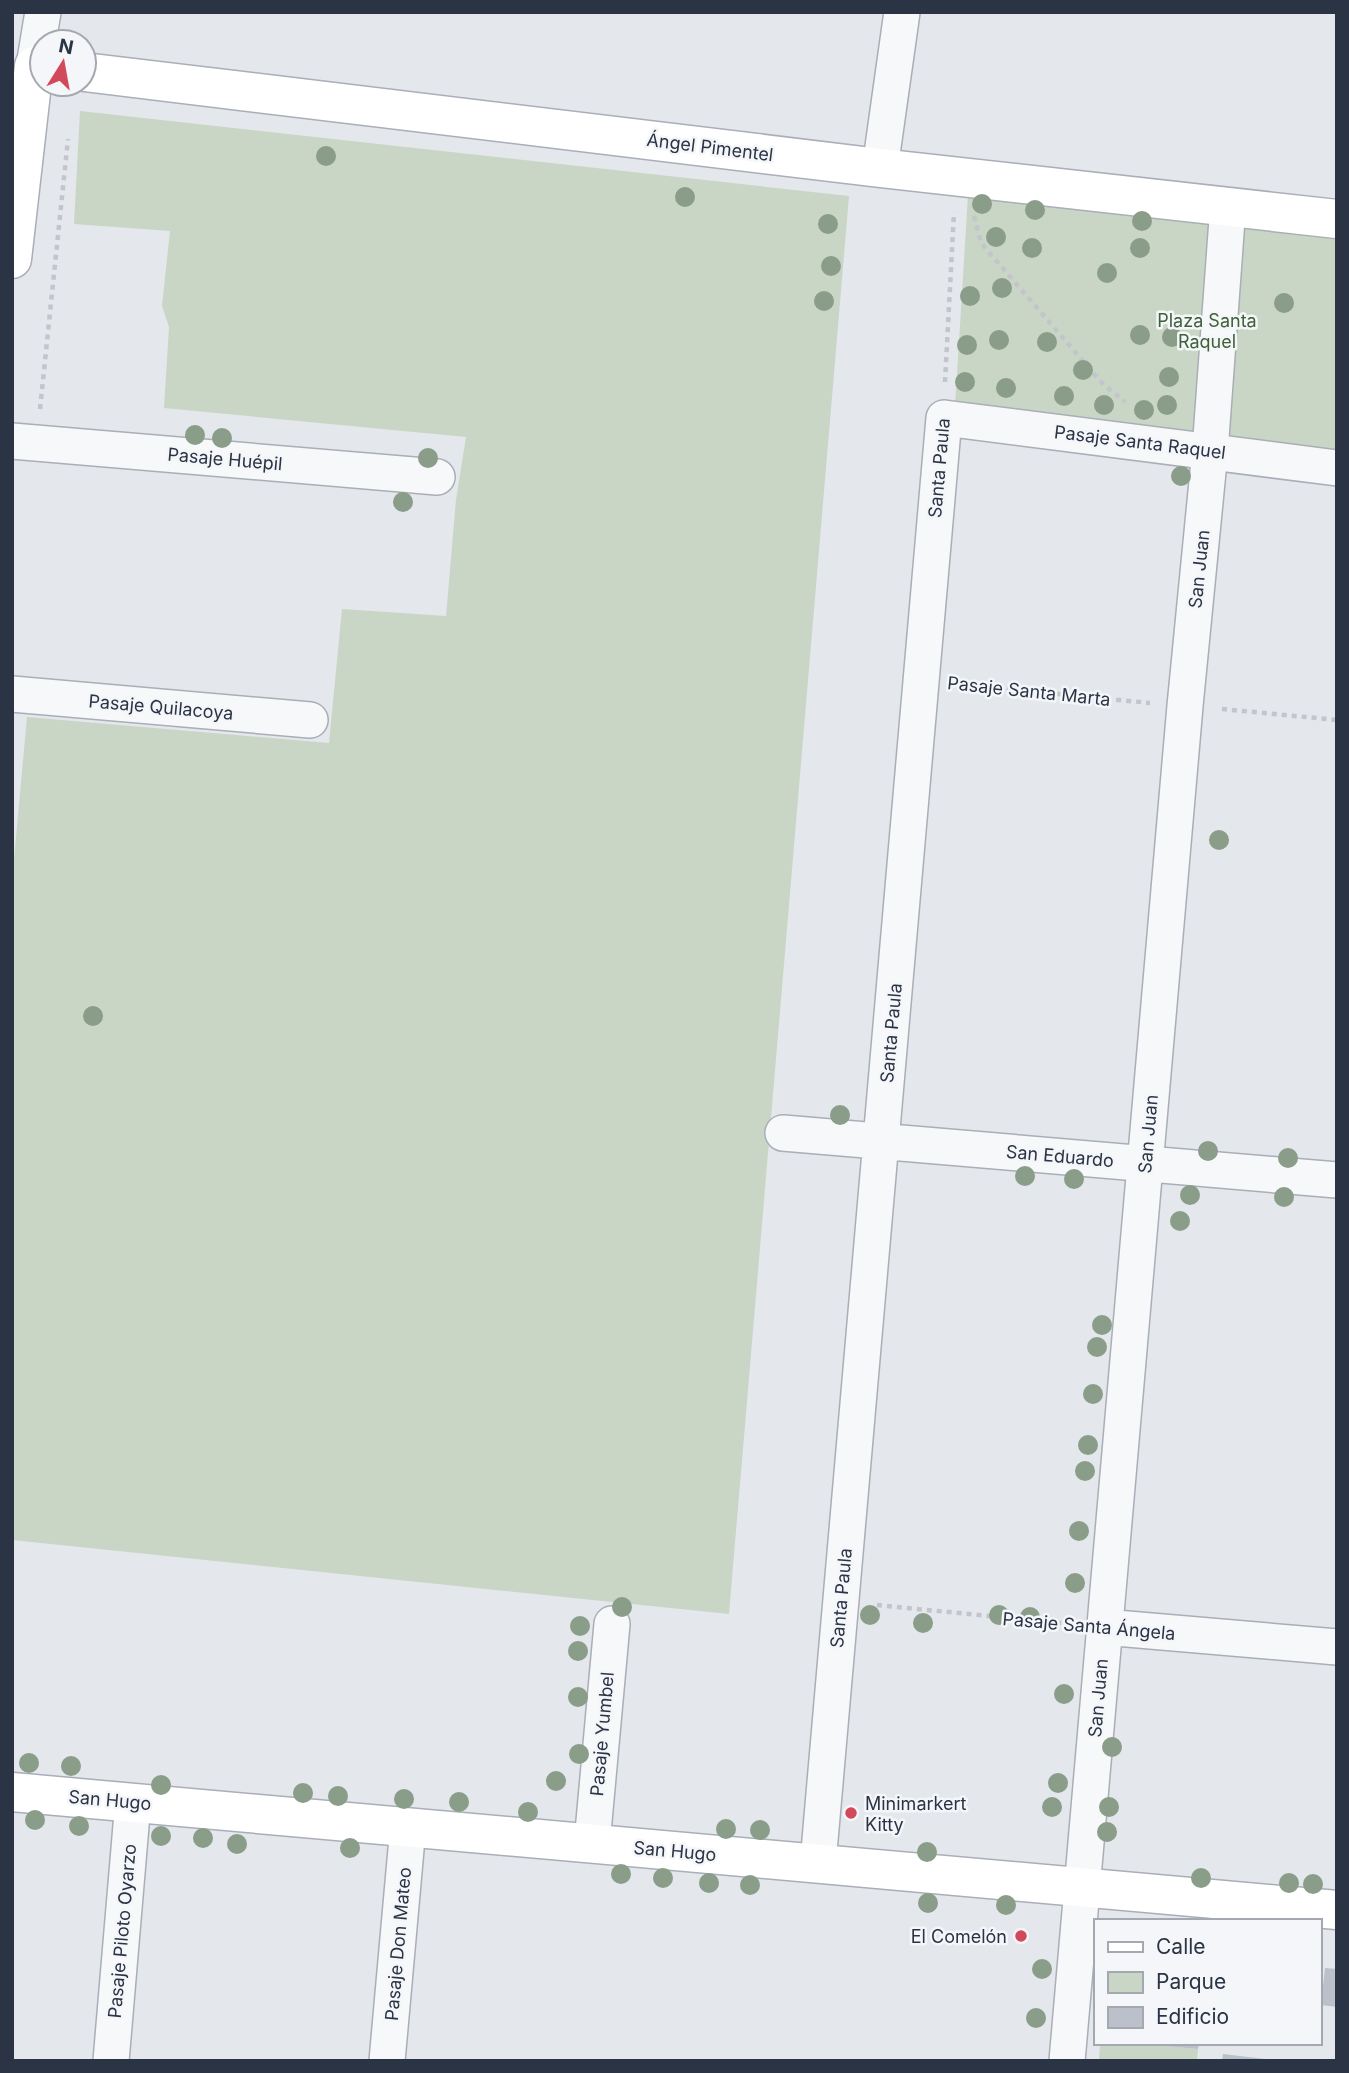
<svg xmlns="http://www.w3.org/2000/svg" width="1349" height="2073" font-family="Inter,sans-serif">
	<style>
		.green { fill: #c9d6c5 }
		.building { fill: #bbc0ca }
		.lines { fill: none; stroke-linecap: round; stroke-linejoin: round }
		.street-casing { stroke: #a9aeb7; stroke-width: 38 }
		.secondary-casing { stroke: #a9aeb7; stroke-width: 41 }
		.path { stroke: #c2c5cb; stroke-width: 4.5; stroke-dasharray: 5 5; stroke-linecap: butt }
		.street { stroke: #f7f8fa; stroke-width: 35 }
		.secondary { stroke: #fff; stroke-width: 38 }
		.tree { fill: #899d89 }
		.poi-dot { fill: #d1495b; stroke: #f4f6f9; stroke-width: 2.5 }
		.labels { text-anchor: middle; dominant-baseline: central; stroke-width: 5; stroke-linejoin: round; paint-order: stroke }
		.street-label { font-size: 18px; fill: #2b3445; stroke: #f4f6f9 }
		.park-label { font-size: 18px; fill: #3f6138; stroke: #f4f6f9 }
		.poi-label { font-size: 18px; fill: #2b3445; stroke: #f4f6f9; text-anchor: start }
	</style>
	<rect width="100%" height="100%" fill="#e4e7ec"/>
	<path class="green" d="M80,111L849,196L729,1614L12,1540V881L27,717L329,743L342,609L446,616L456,500L466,437L164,408L169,327L162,306L170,231L74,224Z
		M968,195L1337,237V451L955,407Z
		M1100,2043H1133L1198,2049L1197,2061H1099Z"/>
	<path class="building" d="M1325,1968L1337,1969V2007L1321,2005Z
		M1154,2043H1199L1198,2049L1154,2045Z
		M1223,2054L1265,2059V2061H1222Z"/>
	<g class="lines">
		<defs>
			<path id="street" d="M34,66L43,12
				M880,168L902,12
				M12,441L437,477
				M12,694L310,720
				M783,1133L1337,1180
				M1104,1627L1337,1647
				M592,1843L612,1624
				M818,1863L944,418L1337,468
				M111,2061L133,1802
				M387,2061L408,1827
				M1067,2061L1185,706L1210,451L1228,206"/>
			<path id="secondary" d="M84,72L880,168L1337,219
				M12,259L34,66
				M12,1792L1337,1910"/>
		</defs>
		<use href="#street" class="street-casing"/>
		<use href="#secondary" class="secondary-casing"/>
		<path class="path" d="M974,216L981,243L1102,383L1125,402
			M945,382L954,212
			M40,409L68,139
			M957,684L1150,703
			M1222,709L1337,720
			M877,1605L1070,1624"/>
		<use href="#street" class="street"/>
		<use href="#secondary" class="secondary"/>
	</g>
	<g class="tree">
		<circle cx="326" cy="156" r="10"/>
		<circle cx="685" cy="197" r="10"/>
		<circle cx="982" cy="204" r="10"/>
		<circle cx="1035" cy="210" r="10"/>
		<circle cx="1142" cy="221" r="10"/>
		<circle cx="828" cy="224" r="10"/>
		<circle cx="996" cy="237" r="10"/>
		<circle cx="1032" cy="248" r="10"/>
		<circle cx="1140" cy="248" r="10"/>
		<circle cx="831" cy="266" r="10"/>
		<circle cx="1107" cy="273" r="10"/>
		<circle cx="1002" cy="288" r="10"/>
		<circle cx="970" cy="296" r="10"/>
		<circle cx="824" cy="301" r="10"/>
		<circle cx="1284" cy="303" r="10"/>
		<circle cx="1140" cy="335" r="10"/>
		<circle cx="1172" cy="337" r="10"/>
		<circle cx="999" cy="340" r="10"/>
		<circle cx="1047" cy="342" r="10"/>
		<circle cx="967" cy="345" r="10"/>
		<circle cx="1083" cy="370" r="10"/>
		<circle cx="1169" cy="377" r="10"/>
		<circle cx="965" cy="382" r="10"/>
		<circle cx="1006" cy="388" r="10"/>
		<circle cx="1064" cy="396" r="10"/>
		<circle cx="1104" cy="405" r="10"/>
		<circle cx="1167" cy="405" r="10"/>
		<circle cx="1144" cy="410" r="10"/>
		<circle cx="195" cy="435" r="10"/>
		<circle cx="222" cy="438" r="10"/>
		<circle cx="428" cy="458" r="10"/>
		<circle cx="1181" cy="476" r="10"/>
		<circle cx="403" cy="502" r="10"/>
		<circle cx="1219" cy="840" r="10"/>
		<circle cx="93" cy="1016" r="10"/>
		<circle cx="840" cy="1115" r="10"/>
		<circle cx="1208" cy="1151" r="10"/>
		<circle cx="1288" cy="1158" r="10"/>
		<circle cx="1025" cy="1176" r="10"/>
		<circle cx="1074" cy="1179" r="10"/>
		<circle cx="1190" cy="1195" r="10"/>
		<circle cx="1284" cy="1197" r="10"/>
		<circle cx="1180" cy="1221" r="10"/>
		<circle cx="1102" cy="1325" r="10"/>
		<circle cx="1097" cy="1347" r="10"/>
		<circle cx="1093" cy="1394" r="10"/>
		<circle cx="1088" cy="1445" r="10"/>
		<circle cx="1085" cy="1471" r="10"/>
		<circle cx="1079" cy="1531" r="10"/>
		<circle cx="1075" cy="1583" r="10"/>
		<circle cx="622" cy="1607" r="10"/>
		<circle cx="870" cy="1615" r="10"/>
		<circle cx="999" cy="1615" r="10"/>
		<circle cx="1030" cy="1617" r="10"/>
		<circle cx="923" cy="1623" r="10"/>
		<circle cx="580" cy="1626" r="10"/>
		<circle cx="578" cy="1651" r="10"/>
		<circle cx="1064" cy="1694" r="10"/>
		<circle cx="578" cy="1697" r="10"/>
		<circle cx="1112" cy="1747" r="10"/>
		<circle cx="579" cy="1754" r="10"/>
		<circle cx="29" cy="1763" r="10"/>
		<circle cx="71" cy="1766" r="10"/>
		<circle cx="556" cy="1781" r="10"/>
		<circle cx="1058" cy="1783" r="10"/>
		<circle cx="161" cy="1785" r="10"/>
		<circle cx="303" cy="1793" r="10"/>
		<circle cx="338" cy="1796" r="10"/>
		<circle cx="404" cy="1799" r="10"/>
		<circle cx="459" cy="1802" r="10"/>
		<circle cx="1052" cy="1807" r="10"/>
		<circle cx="1109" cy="1807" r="10"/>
		<circle cx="528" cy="1812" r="10"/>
		<circle cx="35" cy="1820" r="10"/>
		<circle cx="79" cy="1826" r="10"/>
		<circle cx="726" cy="1829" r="10"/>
		<circle cx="760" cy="1830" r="10"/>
		<circle cx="1107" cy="1832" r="10"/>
		<circle cx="161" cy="1836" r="10"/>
		<circle cx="203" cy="1838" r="10"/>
		<circle cx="237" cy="1844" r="10"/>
		<circle cx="350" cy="1848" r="10"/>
		<circle cx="927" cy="1852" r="10"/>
		<circle cx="621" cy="1874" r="10"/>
		<circle cx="663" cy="1878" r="10"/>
		<circle cx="1201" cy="1878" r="10"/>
		<circle cx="709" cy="1883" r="10"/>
		<circle cx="1289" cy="1883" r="10"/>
		<circle cx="1313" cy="1884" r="10"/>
		<circle cx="750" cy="1885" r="10"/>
		<circle cx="928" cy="1903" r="10"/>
		<circle cx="1006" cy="1905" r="10"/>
		<circle cx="1042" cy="1969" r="10"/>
		<circle cx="1036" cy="2018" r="10"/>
	</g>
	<g class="poi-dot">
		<circle cx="851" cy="1813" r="7"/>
		<circle cx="1021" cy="1936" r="7"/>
	</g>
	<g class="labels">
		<g class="street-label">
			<text transform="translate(710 147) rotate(7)">Ángel Pimentel</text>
			<text transform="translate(1140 442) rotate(7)">Pasaje Santa Raquel</text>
			<text transform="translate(225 459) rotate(5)">Pasaje Huépil</text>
			<text transform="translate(939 468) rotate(-85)">Santa Paula</text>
			<text transform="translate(1199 569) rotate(-84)">San Juan</text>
			<text transform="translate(1029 691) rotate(6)">Pasaje Santa Marta</text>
			<text transform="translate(161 707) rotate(5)">Pasaje Quilacoya</text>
			<text transform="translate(891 1033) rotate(-85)">Santa Paula</text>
			<text transform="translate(1148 1134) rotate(-85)">San Juan</text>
			<text transform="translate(1060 1156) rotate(5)">San Eduardo</text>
			<text transform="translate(841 1598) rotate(-85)">Santa Paula</text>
			<text transform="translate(1089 1626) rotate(5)">Pasaje Santa Ángela</text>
			<text transform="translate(1098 1698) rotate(-85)">San Juan</text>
			<text transform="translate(602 1734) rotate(-85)">Pasaje Yumbel</text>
			<text transform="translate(110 1800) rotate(5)">San Hugo</text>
			<text transform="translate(675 1851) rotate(5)">San Hugo</text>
			<text transform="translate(122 1931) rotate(-85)">Pasaje Piloto Oyarzo</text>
			<text transform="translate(398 1944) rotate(-85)">Pasaje Don Mateo</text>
		</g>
		<g class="park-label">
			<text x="1207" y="320">Plaza Santa<tspan x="1207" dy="21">Raquel</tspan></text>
		</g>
		<g class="poi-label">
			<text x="865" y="1803">Minimarkert<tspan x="865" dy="21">Kitty</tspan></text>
			<text x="1007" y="1936" text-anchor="end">El Comelón</text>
		</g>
	</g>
	<rect width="1349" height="2073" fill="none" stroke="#2b3445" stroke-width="28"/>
	<rect x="1094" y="1919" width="228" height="126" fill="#f4f6f9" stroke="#a4a8b1" stroke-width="2"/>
	<rect x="1108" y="1942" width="35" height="10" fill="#ffffff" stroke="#a4a8b1" stroke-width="2"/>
	<text x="1156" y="1954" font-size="21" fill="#2b3445">Calle</text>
	<rect x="1108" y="1972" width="35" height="21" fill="#c9d6c5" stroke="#a4a8b1" stroke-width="2"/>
	<text x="1156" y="1989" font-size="21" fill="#2b3445">Parque</text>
	<rect x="1108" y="2007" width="35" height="21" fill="#bbc0ca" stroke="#a4a8b1" stroke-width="2"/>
	<text x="1156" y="2024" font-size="21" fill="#2b3445">Edificio</text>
	<g transform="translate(63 63) rotate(11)"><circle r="33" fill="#f4f6f9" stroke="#a4a8b1" stroke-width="2"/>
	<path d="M0-5L12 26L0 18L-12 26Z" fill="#d1495b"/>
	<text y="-10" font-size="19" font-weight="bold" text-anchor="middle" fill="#2b3445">N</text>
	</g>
</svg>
